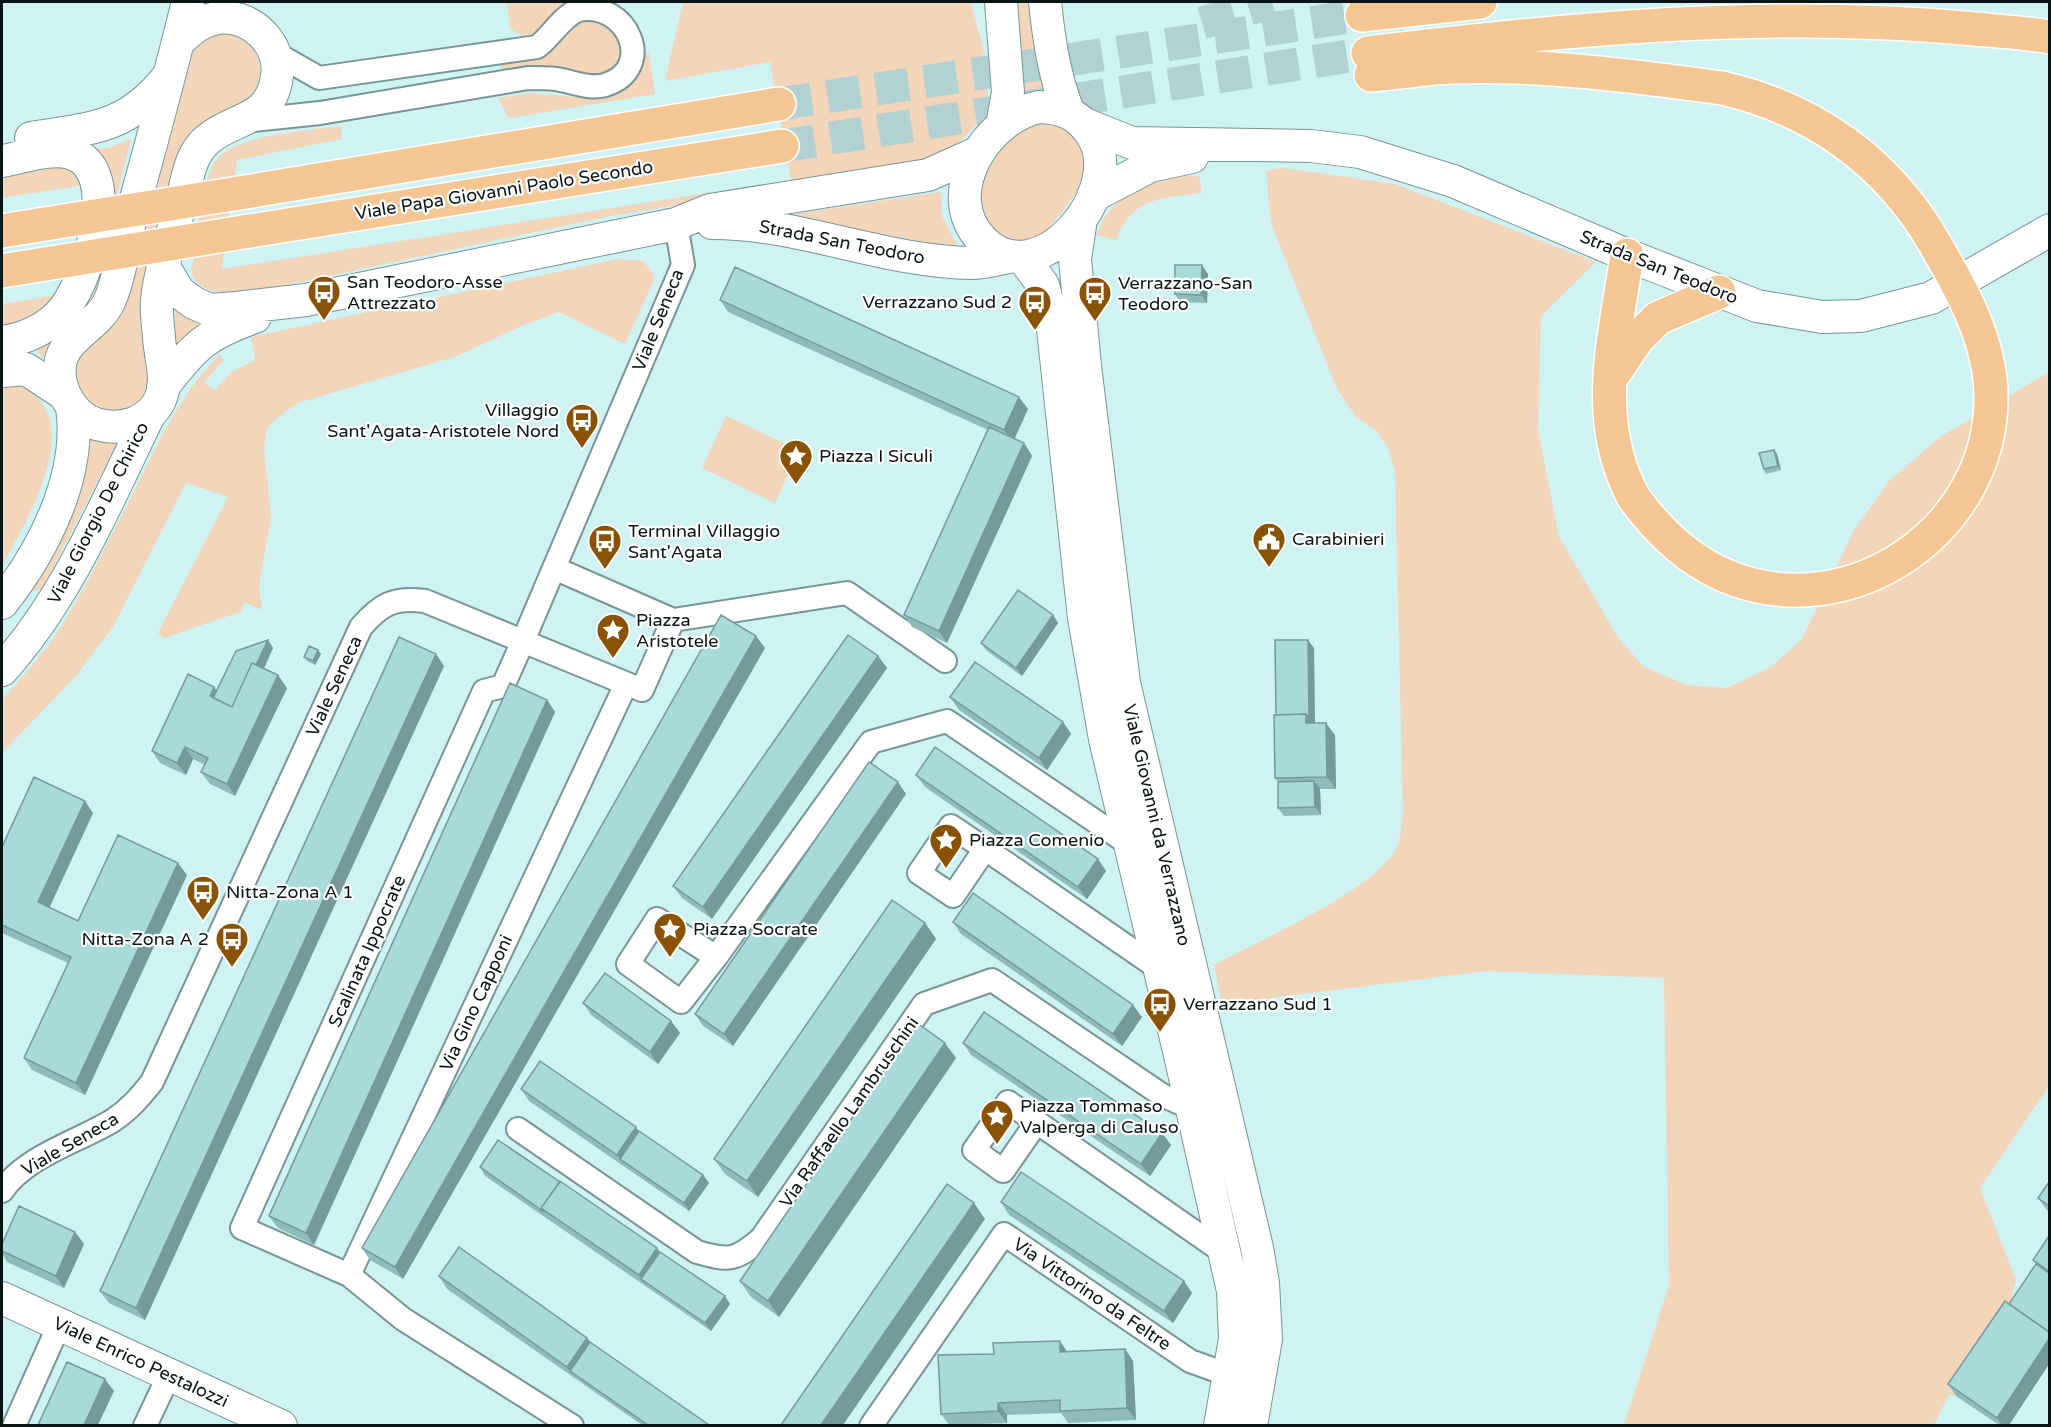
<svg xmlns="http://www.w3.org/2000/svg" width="2051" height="1427" font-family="'Varela Round',sans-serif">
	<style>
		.green { fill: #f3d5b9 }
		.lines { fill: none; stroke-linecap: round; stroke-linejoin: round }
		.primary-tunnel { stroke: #b1d1d2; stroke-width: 33; stroke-dasharray: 33 16; stroke-linecap: butt }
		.street-casing { stroke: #769698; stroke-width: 26 }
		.secondary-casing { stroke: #769698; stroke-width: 34 }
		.primary-casing { stroke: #fff; stroke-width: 36 }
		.street { stroke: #fff; stroke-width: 22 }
		.secondary { stroke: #fff; stroke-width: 32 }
		.primary { stroke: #f4c694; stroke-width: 33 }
		.primary-bridge-casing { stroke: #fff; stroke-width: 36; stroke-linecap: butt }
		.primary-bridge { stroke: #f4c694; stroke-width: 33 }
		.wall { fill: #90bbbd }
		.shaded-wall { fill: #76999a }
		.building { fill: #a8dadc; stroke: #76999a; stroke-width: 1.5 }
		.labels { text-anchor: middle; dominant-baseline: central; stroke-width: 4.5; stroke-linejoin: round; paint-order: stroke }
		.street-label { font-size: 18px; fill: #081415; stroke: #fff }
		.poi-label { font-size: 18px; fill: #081415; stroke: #fff; text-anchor: start }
	</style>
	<rect width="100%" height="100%" fill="#cff2f3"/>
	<path class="green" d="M507,2H561L562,7C546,21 533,49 510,28Z
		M683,2H971C978,33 998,86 982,116C969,139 942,153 921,166L610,216L226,298L224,292C208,292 198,287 191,273C197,241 201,198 211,169C223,134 309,131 341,126L342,139L237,160L222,269L791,180L770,62L665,81Z
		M1016,2H1032L1046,92L1023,96L1025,78Z
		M585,20L605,21L622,43C618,96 577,68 545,66C531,66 516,70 503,72L500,64C521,60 543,58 560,42C569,34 573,25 585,20Z
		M228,33C260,42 272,77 246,101C238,108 223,112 213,117L143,292C142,308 141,324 143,340C146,364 155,382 138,403L108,413C102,410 95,408 90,404C71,391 72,361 88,346C99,335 109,329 118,316L188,59C198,44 209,34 228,33Z
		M649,53L655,94L509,118L498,98L530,93L587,98L610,95L634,78L644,54Z
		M1045,123C1068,127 1087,144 1086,170C1085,180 1077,190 1072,198C1056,222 1029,260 997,232C987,223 980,211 979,196C978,181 1003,144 1015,134C1023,126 1034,124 1045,123Z
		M131,139L91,300L84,311L56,338L42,358L34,347L89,280L82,149L108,148Z
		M54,160L90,184L2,198V168Z
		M1283,168L1395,184L1596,262L1541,316L1538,430L1559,537L1619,639L1644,667L1687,685L1727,688L1771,667L1802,639L1853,532L1889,481L1940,437L2049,372V1086L1980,1188L2016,1280L2011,1300L2013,1313L1956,1396L1949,1394L1934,1425H1624L1669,1285L1664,978L1487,971L1222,1004L1214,965C1256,942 1380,888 1397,847C1401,838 1401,825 1403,815L1395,472L1388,448L1376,430L1356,417L1337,389L1271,223L1266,171Z
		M1199,176L1202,193C1165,197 1129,198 1117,240L1097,235C1104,205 1137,184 1166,177C1177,175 1189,176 1199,176Z
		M941,192L942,216L959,249L795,217L794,214Z
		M618,259L643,261L653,273V282L625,344L559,312L521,326L457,356L298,403L278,417L267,429L264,448L271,518L259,585L262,610L245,602L240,612L164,638L158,633L228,497L186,483L113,627L76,676L2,753V700C20,679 39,659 54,637C80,599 100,557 121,517C152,458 172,403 220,354L223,360L204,383L215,390L231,372L255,360L251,337Z
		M63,294L49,313L2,337V304Z
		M175,304L209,321L175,349Z
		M7,382C97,405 28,517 2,566V383Z
		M726,416L799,450L775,503L702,468Z
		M85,437L118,442L44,585L38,591L31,590Z"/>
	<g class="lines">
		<path class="primary-tunnel" d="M1202,23L1272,2
			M779,104L1362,15
			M782,146L1368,53"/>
		<defs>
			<path id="street" d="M245,121L320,113L528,78C537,78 546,78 556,79C571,81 590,90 605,85C657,69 628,0 578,10C561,17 552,36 537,47L319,78L275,53
				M673,620L847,593L945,661
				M985,849L953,896L919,873L951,826L1000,859L1158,968
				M716,957L681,1002L628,964L657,919L716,957L871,742L947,721L1129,844
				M1037,1122L1003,1171L974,1150L1008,1102L1226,1254
				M518,1129L697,1252C729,1261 735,1261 761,1239L924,1004L992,980L1162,1095L1193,1109
				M2,1191C26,1156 77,1142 112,1121C129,1110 140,1097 152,1082L361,627C381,604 394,597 425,601L642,690L673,620L554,568
				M349,1275L626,684
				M14,1426L59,1325
				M145,1426L169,1375
				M572,1426L403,1319L349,1275L242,1228L484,691L503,686L523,641L683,265L676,224
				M871,1426L1004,1234L1190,1361L1229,1375"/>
			<path id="secondary" d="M1001,2L1008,92L1002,126
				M1045,2C1049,40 1054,75 1068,111
				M178,42C190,31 201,20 218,18C250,13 282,44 277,76C271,123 234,116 207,140C193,152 189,170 185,187C177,220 160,268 157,300C156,312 158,325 159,337C160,358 169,380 160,400C148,424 120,431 96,424C73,417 57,389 60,365C63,338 96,327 108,304C119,282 125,241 131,217C151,145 170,74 188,2
				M1039,107C1062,108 1076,113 1090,132C1131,188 1038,299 982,240C938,194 986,118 1039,107Z
				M1084,124L1132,143L1311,146L1360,152L1453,181L1627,255L1757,306L1822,317L1861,316L1931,298L2050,230
				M31,138C92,128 126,129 167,78
				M2,161C21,158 50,147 70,153C127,168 86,288 59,315C43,331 23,339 2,342
				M1093,196L1150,166L1192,157
				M1081,219L1075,259L1085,366L1124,683L1257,1248L1263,1283L1266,1339L1251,1426
				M712,223C801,223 884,262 972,263C984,263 997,259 1009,257
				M1023,258L1043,285L1052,320L1084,618L1105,739L1180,1055L1233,1291L1235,1339L1220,1426
				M165,269L179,292L194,303L210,310L236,308L306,300L676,224L710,210L928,175L977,153
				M2,371L26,369L64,394
				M163,387C194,346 206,334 255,317
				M2,603C43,551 82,476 72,407
				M2,670C68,597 107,501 150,413
				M2,1298L281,1426"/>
			<path id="primary" d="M1362,15L1480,2
				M1368,53C1566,29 1764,10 1964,28C1992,31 2021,32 2050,37
				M1371,75C1398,73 1425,68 1453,67C1542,64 1634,76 1722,88
				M233,194L779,104
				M2,231L76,219
				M225,235L782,146
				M1627,255C1615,339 1591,419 1634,498
				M2,271L70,260
				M1613,375L1638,338L1658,318L1719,292"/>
		</defs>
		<use href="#street" class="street-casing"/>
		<use href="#secondary" class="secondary-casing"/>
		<use href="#primary" class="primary-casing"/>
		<use href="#street" class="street"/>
		<use href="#secondary" class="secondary"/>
		<use href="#primary" class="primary"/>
		<defs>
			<path id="primary-bridge" d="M76,219L233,194
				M70,260L225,235
				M1634,498C1658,531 1688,560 1726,576C1850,628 1992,530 1991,397C1991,342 1962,290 1935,244C1888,162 1814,109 1722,88"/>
		</defs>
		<use href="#primary-bridge" class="primary-bridge-casing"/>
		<use href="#primary-bridge" class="primary-bridge"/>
	</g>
	<path class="wall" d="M1208,274L1207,303L1180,302L1175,294Z
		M720,300L1028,409L1014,439L1024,443L1032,456L947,643L912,627L904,615L988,430L728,312Z
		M1777,454L1781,470L1766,474L1764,469Z
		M1053,615L1058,623L1022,676L987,651L981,643Z
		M268,640L273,648L264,669L287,688L235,796L210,784L201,772L205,765L193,759L186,775L160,763L152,751L214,687L217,691Z
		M765,648L403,1279L370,1260L362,1248Z
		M1314,648L1315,723L1335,735L1336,789H1320L1321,815L1284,816L1278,808V782L1275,778Z
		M321,654L315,665L307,661L304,657Z
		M878,656L887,668L712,919L682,898L673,886Z
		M444,666L145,1320L109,1303L100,1291Z
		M950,697L1063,722L1071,734L1047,770L959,710Z
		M547,700L555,712L314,1245L278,1228L269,1216Z
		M916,775L1098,859L1106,871L1087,899L925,787Z
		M906,794L733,1046L703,1026L695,1014Z
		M93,813L49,908L78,921L187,875L85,1095L32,1070L24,1058L68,963L2,933V847Z
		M953,922L1142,1017L1122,1046L961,934Z
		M925,923L936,939L758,1197L725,1174L714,1159Z
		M583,1003L671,1021L680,1033L658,1064L591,1015Z
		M963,1043L1162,1133L1171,1145L1150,1176L971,1055Z
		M956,1058L779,1317L751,1297L740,1281Z
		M521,1089L639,1131L703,1175L709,1183L689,1211L529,1101Z
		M480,1167L660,1252L730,1304L711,1331L485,1176Z
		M2049,1182V1212L2047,1210L2038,1198Z
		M1001,1202L1184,1281L1192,1293L1173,1323L1009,1215Z
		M75,1232L84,1244L64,1288L7,1262L2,1253V1244Z
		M2049,1236V1364L2009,1425H1999L1956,1396L1948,1384L2009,1304L2036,1264L2033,1260Z
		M439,1276L587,1338L590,1342L709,1425H642L447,1289Z
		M1125,1349L1133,1361L1136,1420L1068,1423L1061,1413L1007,1415V1423L949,1425L941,1414L1067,1351Z"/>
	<path class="shaded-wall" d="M1202,265L1208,274L1207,303L1201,295Z
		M1019,397L1028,409L1013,442L1004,430Z
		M1024,443L1032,456L947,643L939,631Z
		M1774,450L1777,454L1781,470L1778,466Z
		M1053,615L1058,623L1022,676L1016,668Z
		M756,636L765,648L403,1279L395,1267Z
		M268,640L273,648L240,719L234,710Z
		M1308,640L1314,648L1315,735L1306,723Z
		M318,650L321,654L315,665L313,661Z
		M436,654L444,666L145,1320L136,1308Z
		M878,656L887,668L712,919L703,907Z
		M278,675L287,688L235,796L227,784Z
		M214,687L222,699L220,704L210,696Z
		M547,700L555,712L314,1245L306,1233Z
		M1063,722L1071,734L1047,770L1039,758Z
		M1326,723L1335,735L1336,789L1327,777Z
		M185,747L193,759L186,775L177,763Z
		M1314,781L1320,789L1321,815L1315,807Z
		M898,782L906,794L733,1046L724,1034Z
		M85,801L93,813L46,915L38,902Z
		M1098,859L1106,871L1087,899L1078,887Z
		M178,863L187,875L85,1095L76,1083Z
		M925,923L936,939L758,1197L747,1181Z
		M1133,1005L1142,1017L1122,1046L1113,1034Z
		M671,1021L680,1033L658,1064L650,1052Z
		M945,1043L956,1058L779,1317L768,1301Z
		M636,1127L644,1139L620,1159L617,1155Z
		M1162,1133L1171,1145L1150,1176L1141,1164Z
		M703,1175L709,1183L689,1211L684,1203Z
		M974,1203L985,1219L843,1425H821Z
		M75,1232L84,1244L64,1288L56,1276Z
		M657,1248L666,1260L641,1279L647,1287L639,1275Z
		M1184,1281L1192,1293L1173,1323L1164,1311Z
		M725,1296L730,1304L711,1331L705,1323Z
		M587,1338L596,1350L570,1371L576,1379L567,1367Z
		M2049,1339V1364L2009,1425H2002L1997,1418Z
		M1060,1341L1068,1353L1060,1352Z
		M1125,1349L1133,1361L1136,1420L1127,1408Z
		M105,1379L114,1391L98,1425H84Z
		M998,1403L1007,1415V1423L998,1411Z"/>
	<path class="building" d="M1175,265H1202L1201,295L1175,294Z
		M735,267L1019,397L1004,430L720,300Z
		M989,427L1024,443L939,631L904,615Z
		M1774,450L1778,466L1764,469L1759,453Z
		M1018,590L1053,615L1016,668L981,643Z
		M721,615L756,636L395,1267L362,1248Z
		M848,635L878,656L703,907L673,886Z
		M399,637L436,654L136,1308L100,1291Z
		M268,640L256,665L252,663L232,707L213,698L236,651Z
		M1275,640H1308L1309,718L1306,714L1276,715Z
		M309,646L318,650L313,661L304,657Z
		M975,662L1063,722L1039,758L950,697Z
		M252,663L278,675L227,784L201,772L208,758L185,747L177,763L152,751L188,674L214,687L210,696L232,707Z
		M510,683L547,700L306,1233L269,1216Z
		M1306,714V723H1326L1327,777L1275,778L1274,715Z
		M935,747L1098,859L1078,887L916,775Z
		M869,762L898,782L724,1034L695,1014Z
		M34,777L85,801L38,902L78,921L118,835L178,863L76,1083L24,1058L71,957L2,925V847Z
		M1314,781L1315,807L1278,808V782Z
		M973,893L1133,1005L1113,1034L953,922Z
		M892,900L925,923L747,1181L714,1159Z
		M605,973L671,1021L650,1052L583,1003Z
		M984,1012L1162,1133L1141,1164L963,1043Z
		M917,1023L945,1043L768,1301L740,1281Z
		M540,1061L636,1127L617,1155L521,1089Z
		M639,1131L703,1175L684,1203L620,1159Z
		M498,1140L560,1182L541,1208L544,1212L480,1167Z
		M1021,1172L1184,1281L1164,1311L1001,1202Z
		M560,1181L657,1248L639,1275L541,1208Z
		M2049,1182V1206L2038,1198Z
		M947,1184L974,1203L821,1425H781Z
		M19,1206L75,1232L56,1276L2,1251V1244Z
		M2049,1236V1271L2033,1260Z
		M459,1247L587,1338L567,1367L439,1276Z
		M660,1252L725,1296L705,1323L641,1279Z
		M2036,1264L2049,1273V1332L2009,1304Z
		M2005,1301L2049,1332V1339L1997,1418L1948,1384Z
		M1060,1341V1352L1125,1349L1127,1408L1060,1411V1400L998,1403V1411L941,1414L938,1355L994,1354L993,1343Z
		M590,1342L709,1425H648L570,1371Z
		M67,1362L105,1379L84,1425H38Z"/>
	<defs>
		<symbol id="bus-pin" viewBox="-11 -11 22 30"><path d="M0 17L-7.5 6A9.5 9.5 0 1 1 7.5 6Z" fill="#895204" stroke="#fff"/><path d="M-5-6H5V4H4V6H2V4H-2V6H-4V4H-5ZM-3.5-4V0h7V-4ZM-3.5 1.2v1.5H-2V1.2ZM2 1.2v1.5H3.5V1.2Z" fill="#fff"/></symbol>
		<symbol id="sight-pin" viewBox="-11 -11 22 30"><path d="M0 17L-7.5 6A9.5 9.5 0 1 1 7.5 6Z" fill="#895204" stroke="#fff"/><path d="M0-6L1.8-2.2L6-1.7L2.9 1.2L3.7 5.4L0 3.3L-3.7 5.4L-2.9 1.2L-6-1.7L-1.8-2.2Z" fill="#fff"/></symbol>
		<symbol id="civic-pin" viewBox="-11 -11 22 30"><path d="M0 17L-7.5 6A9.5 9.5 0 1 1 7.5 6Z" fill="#895204" stroke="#fff"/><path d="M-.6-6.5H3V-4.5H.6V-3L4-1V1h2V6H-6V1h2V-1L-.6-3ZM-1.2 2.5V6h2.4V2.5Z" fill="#fff"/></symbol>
	</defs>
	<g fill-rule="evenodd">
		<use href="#bus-pin" x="305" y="273" width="38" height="52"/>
		<use href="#bus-pin" x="1076" y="274" width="38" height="52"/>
		<use href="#bus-pin" x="1016" y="283" width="38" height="52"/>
		<use href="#bus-pin" x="563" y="401" width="38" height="52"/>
		<use href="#sight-pin" x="777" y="437" width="38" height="52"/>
		<use href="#civic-pin" x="1250" y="520" width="38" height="52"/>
		<use href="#bus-pin" x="586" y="522" width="38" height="52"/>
		<use href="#sight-pin" x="594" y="611" width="38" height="52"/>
		<use href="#sight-pin" x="927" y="821" width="38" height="52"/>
		<use href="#bus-pin" x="184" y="873" width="38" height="52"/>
		<use href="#sight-pin" x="651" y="910" width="38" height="52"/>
		<use href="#bus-pin" x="213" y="920" width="38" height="52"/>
		<use href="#bus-pin" x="1141" y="985" width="38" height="52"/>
		<use href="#sight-pin" x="978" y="1097" width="38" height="52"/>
	</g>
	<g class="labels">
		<g class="street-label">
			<text transform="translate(504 190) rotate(-9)">Viale Papa Giovanni Paolo Secondo</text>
			<text transform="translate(842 242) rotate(11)">Strada San Teodoro</text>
			<text transform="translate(1659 267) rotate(22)">Strada San Teodoro</text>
			<text transform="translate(658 320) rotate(-68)">Viale Seneca</text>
			<text transform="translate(98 513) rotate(-63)">Viale Giorgio De Chirico</text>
			<text transform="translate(334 686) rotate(-65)">Viale Seneca</text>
			<text transform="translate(1157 825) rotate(77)">Viale Giovanni da Verrazzano</text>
			<text transform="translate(367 951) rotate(-66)">Scalinata Ippocrate</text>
			<text transform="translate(476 1003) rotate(-65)">Via Gino Capponi</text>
			<text transform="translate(849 1112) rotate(-55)">Via Raffaello Lambruschini</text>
			<text transform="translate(70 1144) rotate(-30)">Viale Seneca</text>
			<text transform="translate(1092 1294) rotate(34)">Via Vittorino da Feltre</text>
			<text transform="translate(141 1362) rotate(25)">Viale Enrico Pestalozzi</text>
		</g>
		<g class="poi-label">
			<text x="347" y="282">San Teodoro-Asse<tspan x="347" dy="21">Attrezzato</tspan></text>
			<text x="1118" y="283">Verrazzano-San<tspan x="1118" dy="21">Teodoro</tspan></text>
			<text x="1012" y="302" text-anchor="end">Verrazzano Sud 2</text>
			<text x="559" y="410" text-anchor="end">Villaggio<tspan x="559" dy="21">Sant'Agata-Aristotele Nord</tspan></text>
			<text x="819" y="456">Piazza I Siculi</text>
			<text x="628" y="531">Terminal Villaggio<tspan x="628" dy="21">Sant'Agata</tspan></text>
			<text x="1292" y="539">Carabinieri</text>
			<text x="636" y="620">Piazza<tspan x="636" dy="21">Aristotele</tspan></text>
			<text x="969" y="840">Piazza Comenio</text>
			<text x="226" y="892">Nitta-Zona A 1</text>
			<text x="693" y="929">Piazza Socrate</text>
			<text x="209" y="939" text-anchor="end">Nitta-Zona A 2</text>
			<text x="1183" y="1004">Verrazzano Sud 1</text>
			<text x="1020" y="1106">Piazza Tommaso<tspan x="1020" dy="21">Valperga di Caluso</tspan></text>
		</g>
	</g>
	<rect width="2051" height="1427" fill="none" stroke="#081415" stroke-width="6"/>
</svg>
